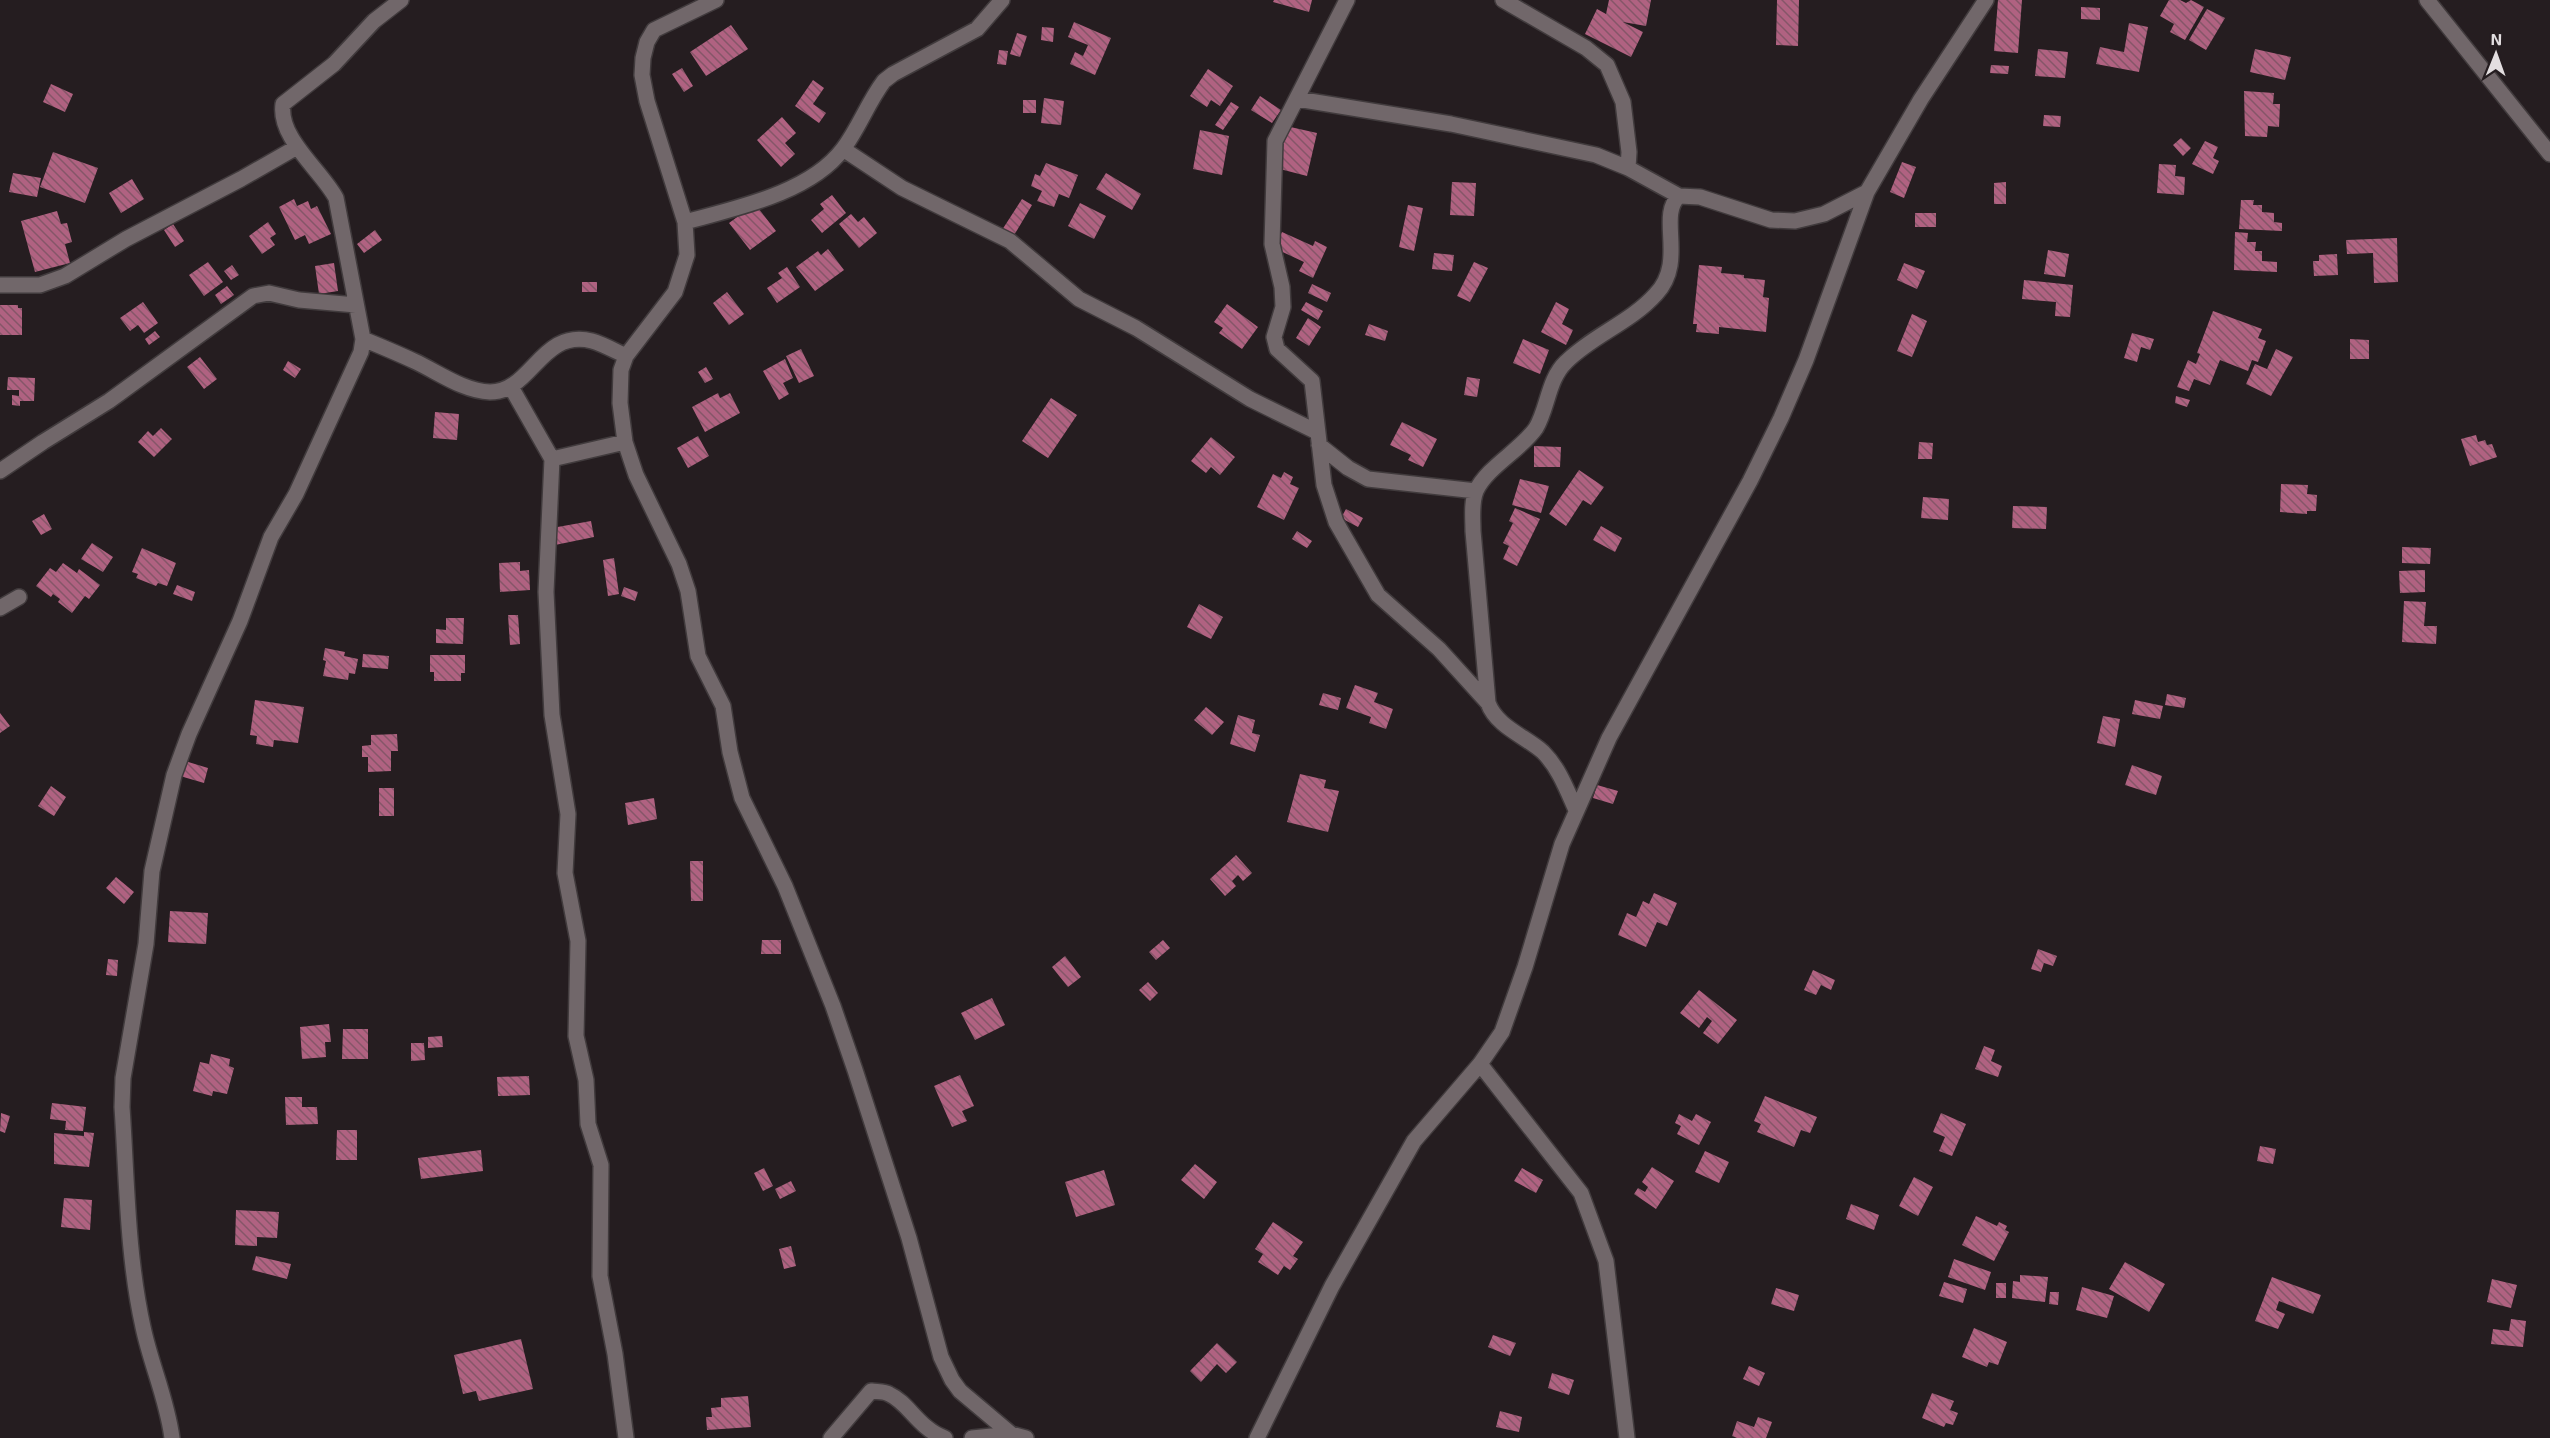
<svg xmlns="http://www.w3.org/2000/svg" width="2550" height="1438" font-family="'Exo 2',sans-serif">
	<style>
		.building { fill: url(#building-back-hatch) }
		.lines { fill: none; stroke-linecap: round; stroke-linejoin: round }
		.street-casing { stroke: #413b3d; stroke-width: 18 }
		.secondary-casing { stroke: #413b3d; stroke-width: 18 }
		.street { stroke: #71676a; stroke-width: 15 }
		.secondary { stroke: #71676a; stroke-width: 15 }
	</style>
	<defs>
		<pattern id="building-back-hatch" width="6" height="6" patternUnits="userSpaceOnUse" patternTransform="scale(1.5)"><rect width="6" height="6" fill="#b06281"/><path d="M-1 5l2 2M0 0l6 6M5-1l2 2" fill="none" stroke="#855668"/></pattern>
	</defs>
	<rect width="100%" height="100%" fill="#251d20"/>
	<path class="building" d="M1274,0H1312L1309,12L1273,2Z
		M1609,0H1651L1646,26L1623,22L1643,32L1631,57L1585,34L1597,9L1606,14Z
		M1777,0H1799L1798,46L1776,45Z
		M1998,0H2022L2018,53L1994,51Z
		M2169,0H2180L2186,3L2191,0L2204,7L2185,40L2170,32L2174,24L2160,16Z
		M2081,7L2100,8V20L2081,19Z
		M2207,9L2225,18L2206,50L2189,40Z
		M1074,22L1111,38L1095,75L1070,64L1075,52L1083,56L1088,45L1068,37Z
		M2129,23L2148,27L2139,72L2096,64L2100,47L2124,52Z
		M731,25L748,49L706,76L690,52Z
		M1042,27L1054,28L1053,42L1041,40Z
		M1017,33L1027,36L1020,57L1010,54Z
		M2038,49L2068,52L2065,78L2035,76Z
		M2255,49L2291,57L2285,80L2250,72Z
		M999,50L1008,51L1006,65L997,64Z
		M1991,65L2009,66L2008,74L1990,73Z
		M682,68L693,86L684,92L672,74Z
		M1208,69L1233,86L1220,106L1211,100L1207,107L1190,96Z
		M813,80L824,88L813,104L826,113L819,123L795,106Z
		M51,84L73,94L65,112L43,102Z
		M2244,91L2274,93L2273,104H2280L2279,127L2268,126L2267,137L2245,136Z
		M1260,96L1281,110L1272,123L1251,110Z
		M1044,98L1064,101L1061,125L1041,123Z
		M1023,100H1036V113H1023Z
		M1231,102L1239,107L1223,130L1215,125Z
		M2044,115L2061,116L2060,127L2043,126Z
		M782,117L796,133L785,143L795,154L781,167L757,140Z
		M1286,126L1317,133L1307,176L1276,168Z
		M1200,130L1229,136L1222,175L1193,169Z
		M2181,138L2191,148L2183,156L2173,145Z
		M2205,141L2218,147L2213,158L2219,161L2213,174L2192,164Z
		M53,152L98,168L85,203L40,187Z
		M1902,162L1916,167L1904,198L1890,192Z
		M1046,163L1078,175L1069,198L1059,194L1054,207L1037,201L1042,191L1031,186L1035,174L1040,176Z
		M2159,164L2176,165L2175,176L2185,177L2184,195L2157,193Z
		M13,173L41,178L37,197L9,192Z
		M1106,173L1141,194L1132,210L1096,189Z
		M132,179L144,199L121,213L109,193Z
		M1452,182L1476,183L1474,216L1450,215Z
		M2006,182V204H1994V183Z
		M832,195L846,213L822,233L811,220L824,209L820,204Z
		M294,199L297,206L308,201L311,209L317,206L331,234L309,244L305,235L295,240L279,207Z
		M1022,199L1032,205L1013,237L1002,230Z
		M2241,200H2254L2253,205H2262V212L2274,213V222L2282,223V231L2239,229Z
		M1080,203L1106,216L1094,239L1068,226Z
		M755,204L776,231L750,250L729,223Z
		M1408,205L1423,208L1414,251L1399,247Z
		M57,211L61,224L67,223L72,242L65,244L70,263L35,272L21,221Z
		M1915,213H1936V227H1915Z
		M851,214L858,222L864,217L877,233L859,248L839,224Z
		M268,222L276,234L270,238L275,245L262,254L249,236Z
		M173,224L184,241L175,247L164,230Z
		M375,230L382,240L364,253L357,244Z
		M1282,232L1313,246L1315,241L1327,247L1313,278L1299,271L1304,262L1274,248Z
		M2235,232L2248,233L2247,242H2256L2255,251H2262V261L2277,262V272L2234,270Z
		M2397,238L2398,282L2374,283L2373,253L2347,254L2346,240Z
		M828,249L844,270L815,291L796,267L818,251L821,255Z
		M2048,250L2069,254L2065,277L2044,274Z
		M1434,253L1454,255L1452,271L1432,269Z
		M2337,254L2338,275L2314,276L2313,261H2319V255Z
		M208,262L223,282L204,296L189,275Z
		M1474,262L1488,268L1470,302L1457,296Z
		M334,263L338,291L319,294L315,266Z
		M1904,263L1925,271L1917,289L1897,280Z
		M232,265L239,275L231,280L224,271Z
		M1699,265L1722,267L1721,273L1744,275V278L1765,280L1763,297L1769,298L1766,332L1719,327V334L1696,332L1697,324H1693Z
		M787,267L800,287L777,303L767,288L782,278L778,273Z
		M2024,280L2073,285L2070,317L2055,316L2056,302L2022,299Z
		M582,282H597V292H582Z
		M1312,284L1331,293L1327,302L1308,293Z
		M227,286L234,295L221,304L215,295Z
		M727,292L744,314L729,325L713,303Z
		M143,302L158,323L144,333L138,325L130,331L120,318Z
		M1306,302L1323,311L1318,320L1301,310Z
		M1556,302L1569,309L1562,324L1573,330L1566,345L1541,332Z
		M1227,304L1258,327L1242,349L1219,333L1223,328L1214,322Z
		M0,305H18V308H22V335H0Z
		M2213,311L2262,329L2258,338L2266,341L2258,362L2252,360L2248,371L2220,360L2210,385L2194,379L2189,391L2177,387L2188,360L2196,364L2200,354L2197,353Z
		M1912,314L1927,321L1912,357L1897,351Z
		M1308,318L1321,327L1309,346L1296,338Z
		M1369,324L1388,331L1385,341L1365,335Z
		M155,331L160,337L149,345L145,339Z
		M2132,333L2154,339L2150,350L2141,347L2137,362L2124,358Z
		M1523,339L1549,350L1540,374L1513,363Z
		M2350,339L2369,340V359H2350Z
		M801,349L814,376L799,383L786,356Z
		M2276,349L2293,357L2271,396L2246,384L2255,364L2267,369Z
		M200,357L217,379L204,389L187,367Z
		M785,359L793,378L783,383L789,394L779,400L763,371Z
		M288,361L301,369L295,378L283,370Z
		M706,367L713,379L705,383L698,372Z
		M8,377L35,378L34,401H20V406L12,405V395L19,396V390H7Z
		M1467,377L1480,379L1477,397L1464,395Z
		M718,393L720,398L730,393L740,413L705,432L692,407Z
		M2176,396L2190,400L2187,407L2175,403Z
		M1051,398L1077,415L1048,458L1022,441Z
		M435,412L459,414L457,440L433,438Z
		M1402,422L1437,439L1423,467L1408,460L1411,455L1390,445Z
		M161,428L172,439L154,457L138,442L148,431L153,436Z
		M2476,435L2478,442L2485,440L2487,445L2492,444L2497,457L2470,466L2461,439Z
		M698,436L709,456L688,468L677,448Z
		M1211,437L1235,457L1220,475L1211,467L1206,473L1191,461Z
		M1919,442L1933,443L1932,459H1918Z
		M1534,446L1561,447L1560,467H1534Z
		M1579,470L1604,487L1591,505L1583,500L1566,526L1549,514Z
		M1284,472L1293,477L1290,484L1299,488L1284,520L1257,507L1273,474L1281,478Z
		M1520,479L1549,486L1541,513L1512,505Z
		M2281,484L2308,485L2307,494L2317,495L2316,511H2307V514L2280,512Z
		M1923,497L1949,499L1948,520L1921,518Z
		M2013,506L2047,507L2046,529L2012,528Z
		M1515,508L1540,519L1517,566L1503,559L1509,546L1503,543L1513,523L1509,521Z
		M1346,509L1363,518L1358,527L1341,518Z
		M44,514L52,529L41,535L32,521Z
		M591,521L594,537L555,545L552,528Z
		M1601,526L1622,538L1615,552L1593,540Z
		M1297,531L1312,541L1307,548L1292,539Z
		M92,543L113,557L103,572L81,559Z
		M2402,547L2431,548L2430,564L2402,563Z
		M142,548L176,563L167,586L158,583L156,586L136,578L138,574L132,572Z
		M614,558L619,594L608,596L603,560Z
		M520,562V571L529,570L530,590L500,592L499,563Z
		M63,563L77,573L79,569L100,585L89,599L85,596L72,613L58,602L60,599L53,594L51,597L36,586L50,568L56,572Z
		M2425,570V592L2400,593L2399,571Z
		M177,585L195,592L192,601L173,594Z
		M624,587L638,592L635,601L621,596Z
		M2404,601L2426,602L2424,626H2437L2436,644L2402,642Z
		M1199,604L1223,617L1211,639L1187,627Z
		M508,615H518L520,644L510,645Z
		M446,618H464L463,644L436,643V629L446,630Z
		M325,648L345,652L344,656L358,659L355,674L349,673L348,680L323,676L326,661L323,660Z
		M363,654L389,656L388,669L362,667Z
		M430,655H465V673H461V681H434V672H430Z
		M1355,685L1378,693L1374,702L1393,709L1386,729L1369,723L1371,717L1346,708Z
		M1323,693L1341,698L1338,710L1319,705Z
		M2167,694L2186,698L2184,708L2165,705Z
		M255,700L304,707L298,743L274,740L273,747L256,744L257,736L250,735Z
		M2135,700L2163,706L2160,719L2132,714Z
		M1206,707L1224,722L1212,735L1194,720Z
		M0,713L10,726L0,733Z
		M1238,715L1255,720L1252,733L1260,735L1255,752L1230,744Z
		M2103,716L2120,719L2115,747L2097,743Z
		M397,734L398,751H391V771L368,772V757H362V746L371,745V735Z
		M185,761L208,768L204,783L180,776Z
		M2132,765L2162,776L2156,795L2125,785Z
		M1300,774L1326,780L1324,788L1339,791L1328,832L1287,822Z
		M1597,785L1618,791L1613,804L1593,798Z
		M51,786L66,797L54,816L38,806Z
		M379,788H394V816H379Z
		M654,798L657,819L628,825L625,803Z
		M1236,855L1252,873L1243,881L1238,875L1232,881L1236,886L1225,896L1210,879Z
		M690,861H703V901H691Z
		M116,877L134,892L124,904L106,888Z
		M1654,893L1677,903L1667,926L1657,922L1646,947L1618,935L1627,913L1636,917L1643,901L1649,904Z
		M170,911L208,913L206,944L168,942Z
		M762,940H781V954H761Z
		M1163,940L1170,948L1156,960L1149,952Z
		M2038,949L2057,956L2053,966L2044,963L2041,972L2031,969Z
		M1065,956L1081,977L1068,987L1052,967Z
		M108,959L118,960L117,976L106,975Z
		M1813,970L1835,980L1831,990L1821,985L1816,995L1804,990Z
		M1148,982L1158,993L1150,1001L1139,990Z
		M1699,990L1737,1020L1718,1044L1703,1033L1712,1021L1707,1017L1699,1028L1680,1013Z
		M992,998L1005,1025L975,1040L961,1013Z
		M329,1024L331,1042H325L326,1057L302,1059L300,1027Z
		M343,1029H368V1059H342Z
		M442,1036L443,1047L428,1048V1037Z
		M411,1043H424L425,1060L411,1061Z
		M1984,1046L1995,1050L1991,1061L2002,1066L1998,1077L1975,1069Z
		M211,1054L230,1059L229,1066L234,1068L227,1094L213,1091L212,1096L193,1091L200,1062L209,1064Z
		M960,1075L974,1106L962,1111L967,1121L952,1127L934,1086Z
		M529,1076L530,1095L498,1096L497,1077Z
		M1765,1096L1817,1117L1810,1133L1801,1130L1794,1147L1757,1132L1761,1124L1754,1121Z
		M285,1097H302V1107H317L318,1124L286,1125Z
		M52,1103L86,1107L83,1131L65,1130L66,1121L50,1119Z
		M1,1113L10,1116L5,1133L0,1131Z
		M1941,1113L1966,1124L1952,1156L1939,1151L1945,1137L1933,1132Z
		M1679,1114L1692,1121L1696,1114L1711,1122L1699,1145L1677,1134L1681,1126L1675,1123Z
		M337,1130H357V1160H336Z
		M84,1132L94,1133L89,1167L54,1164V1133L84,1136Z
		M2260,1146L2276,1149L2273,1164L2257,1161Z
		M481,1150L483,1171L421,1179L418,1158Z
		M1705,1151L1729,1162L1719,1183L1695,1172Z
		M1195,1164L1217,1182L1204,1199L1181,1180Z
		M1652,1167L1674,1181L1656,1209L1634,1194L1638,1188L1645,1192L1648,1187L1642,1182Z
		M764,1168L773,1186L763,1191L754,1173Z
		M1522,1168L1543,1180L1536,1193L1514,1181Z
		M1104,1170L1115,1205L1076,1217L1065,1182Z
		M1914,1177L1933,1187L1918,1216L1899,1206Z
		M791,1181L796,1191L780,1199L775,1189Z
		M64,1198L92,1200L90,1230L61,1227Z
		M1851,1204L1879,1215L1874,1230L1846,1219Z
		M236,1210L279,1212L277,1238L257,1237V1246L235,1245Z
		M1976,1216L1997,1226L1999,1222L2007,1226L2005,1230L2009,1232L1994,1261L1962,1245Z
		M1273,1222L1303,1242L1293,1256L1298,1259L1290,1270L1284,1266L1278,1275L1258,1262L1263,1254L1255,1249Z
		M791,1246L796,1266L784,1269L779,1249Z
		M256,1256L291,1264L287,1279L252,1270Z
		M1954,1259L1991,1272L1985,1290L1948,1277Z
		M2125,1262L2165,1284L2149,1312L2109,1289Z
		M2020,1275L2048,1277L2045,1302L2012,1298L2013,1281L2020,1282Z
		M2272,1277L2321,1295L2313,1314L2279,1301L2276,1310L2285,1314L2278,1329L2255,1321Z
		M2492,1279L2517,1285L2511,1308L2487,1302Z
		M1944,1282L1967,1289L1963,1303L1939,1296Z
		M1996,1283H2006V1298H1996Z
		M2082,1287L2114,1296L2107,1318L2076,1310Z
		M1776,1288L1799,1295L1794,1311L1771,1304Z
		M2050,1292H2059L2058,1305L2049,1304Z
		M2511,1319L2526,1321L2523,1347L2491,1344L2493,1329L2509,1331Z
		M1974,1328L2007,1342L1998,1365L1989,1362L1987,1367L1962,1357Z
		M1493,1335L1516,1343L1510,1356L1488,1347Z
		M521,1339L533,1389L479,1401L476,1391L463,1394L454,1355Z
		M1217,1343L1237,1362L1226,1373L1217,1364L1201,1382L1190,1371Z
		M1749,1366L1765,1373L1759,1386L1743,1379Z
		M1552,1373L1574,1380L1569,1395L1548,1388Z
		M1932,1393L1954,1401L1950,1410L1958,1413L1953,1425L1946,1423L1944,1427L1922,1418Z
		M748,1396L751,1427L707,1430L706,1417H712L711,1408L721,1407V1398Z
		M1500,1411L1522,1417L1519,1432L1496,1427Z
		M1758,1417L1772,1422L1766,1438H1737L1732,1436L1737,1421L1754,1427Z"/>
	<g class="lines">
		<defs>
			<path id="street" d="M716,0L654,30L647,42L643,58L642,75L647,101L685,222L687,255L675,292L626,356L621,370L620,403L625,442L636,475L679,564L688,591L698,656L723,706L730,752L742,798L785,886L833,1006L855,1070L909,1238L941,1357L952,1380L960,1391L1011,1434
				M1347,0L1275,141L1272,244L1282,287L1283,307L1274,337L1277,349L1312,381L1324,485L1336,522L1378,595L1439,649L1488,703
				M1503,0L1586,48L1607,65L1623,102L1629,152L1628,168
				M1297,99L1451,124L1596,155L1628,168L1679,196
				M843,149L902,188L1010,241L1079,299L1136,328L1250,399L1317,432
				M685,222C736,208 810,193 843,149C859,128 868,102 884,81L893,74L977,29L1002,0
				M0,285H40L65,276L126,239L241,179L297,147
				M363,339C380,346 397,353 414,361C438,372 463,391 490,392C532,392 541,328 592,341C603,344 615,351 626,356
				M511,387L552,459L546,592L552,715L568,814L565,873L578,941L576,1036L586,1080L588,1124L601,1165L600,1276L615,1354L626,1438
				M1319,445L1348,468L1368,479L1476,491
				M552,459L625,442
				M0,471L43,442L109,401L253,296L269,293L299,300L356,305
				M0,608L19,597
				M1576,810C1567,790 1559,768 1543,752C1525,736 1497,727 1488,703L1473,531C1473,519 1471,503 1476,491C1487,467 1521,450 1536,428C1548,408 1548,379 1566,362C1593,335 1630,323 1656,294C1687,261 1657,216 1679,196L1700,197L1771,220L1795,221L1824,214L1867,192
				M1480,1064L1581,1193L1606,1261L1627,1438
				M172,1438C167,1399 151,1365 143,1327C127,1255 127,1180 122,1107L123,1078L146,944L152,871L174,775L189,734L240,621L271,537L296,494L361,352L363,339L336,198C321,170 278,138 283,104L334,64L374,21L401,0
				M831,1438L871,1391C877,1392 884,1391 889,1394C909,1403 919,1429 945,1438
				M972,1438L1011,1434L1026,1438
				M1257,1438L1332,1286L1414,1141L1480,1064L1502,1032L1525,967L1562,844L1609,738L1750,481L1781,418L1806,360L1867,192L1921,99L1986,0"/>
			<path id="secondary" d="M2427,0L2550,154"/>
		</defs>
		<use href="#street" class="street-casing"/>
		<use href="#secondary" class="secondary-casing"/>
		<use href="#street" class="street"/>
		<use href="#secondary" class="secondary"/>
	</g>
	<g transform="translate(2496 54) rotate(1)" stroke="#251d20" stroke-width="4.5" paint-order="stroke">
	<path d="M0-4.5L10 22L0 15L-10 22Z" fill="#e3dee0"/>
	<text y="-9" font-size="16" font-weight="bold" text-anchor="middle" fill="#e3dee0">N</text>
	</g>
</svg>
